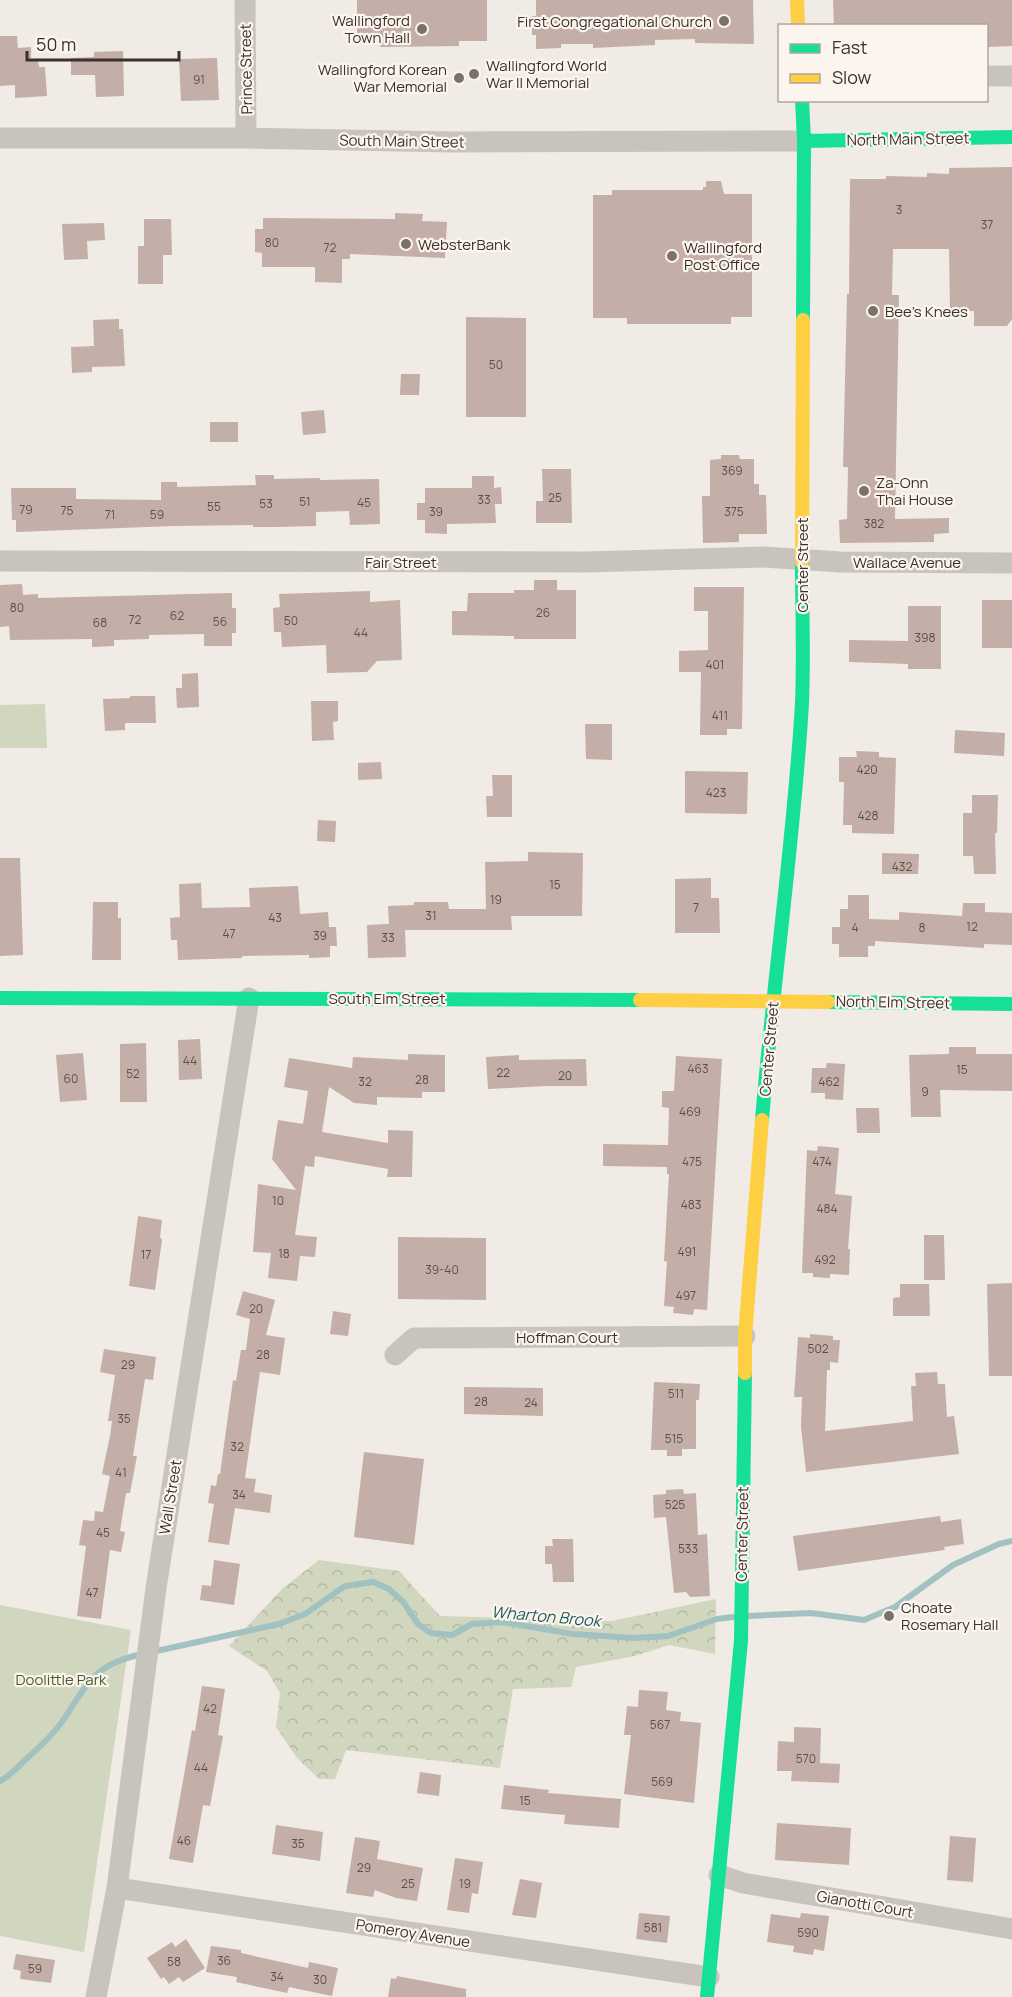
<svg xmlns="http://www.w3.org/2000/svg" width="1012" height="1997" font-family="Manrope,sans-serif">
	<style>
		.forest { fill: url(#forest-crowns) }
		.park { fill: #d1d6bf }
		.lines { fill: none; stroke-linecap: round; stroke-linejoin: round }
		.stream { stroke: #a1c2c1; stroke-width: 6 }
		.building { fill: #c3afa7 }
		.street { stroke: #c9c3be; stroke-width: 21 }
		.fast { stroke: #16e098; stroke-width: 14 }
		.slow { stroke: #ffcf43; stroke-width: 14 }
		.poi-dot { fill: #7a716c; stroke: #fbf5ee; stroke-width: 2 }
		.labels { text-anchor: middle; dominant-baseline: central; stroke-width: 4.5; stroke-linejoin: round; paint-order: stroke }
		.number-label { font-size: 12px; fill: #5d504a }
		.poi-label { font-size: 15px; fill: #3b302b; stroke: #fbf5ee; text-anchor: start }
		.street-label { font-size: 15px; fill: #3b302b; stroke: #fbf5ee }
		.park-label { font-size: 15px; fill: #4a5a2e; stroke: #fbf5ee }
		.water-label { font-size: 16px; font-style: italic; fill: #1f5a5e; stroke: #fbf5ee }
	</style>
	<defs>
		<pattern id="forest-crowns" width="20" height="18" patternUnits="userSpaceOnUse" patternTransform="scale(1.5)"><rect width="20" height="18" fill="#d1d6bf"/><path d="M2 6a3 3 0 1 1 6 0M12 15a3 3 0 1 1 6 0" fill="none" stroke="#b4b8a4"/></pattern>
	</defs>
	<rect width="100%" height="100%" fill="#f0ebe5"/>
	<path class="forest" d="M319,1560L399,1571L440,1616L612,1621L716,1599L715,1654L669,1645L635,1656L576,1667L571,1687L513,1689L500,1768L346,1750L335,1779H319L297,1758L276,1727L280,1693L267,1671L229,1646L283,1588Z"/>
	<path class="park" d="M45,704L47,748H0V705Z
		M0,1605L131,1630L84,1952L0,1936Z"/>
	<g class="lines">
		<path class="stream" d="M749,1616L811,1613L864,1620L895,1607L953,1565L999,1544L1012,1541
			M152,1652L279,1624L305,1614L345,1586L373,1582L389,1589L404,1603L418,1624L431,1633L452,1635L472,1624L502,1622L573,1634L634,1638L668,1636L717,1619L733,1617
			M0,1781C10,1776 17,1768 25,1760C40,1747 56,1732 66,1716C90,1679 97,1664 142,1654"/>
	</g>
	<path class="building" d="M357,0H487V41H459V46L380,47V42H357Z
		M536,0H753L754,44L695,43V39L655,40V45L593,48V44H561V48L536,49V35H532V16H536Z
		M833,0H1012V46L987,47V26H834Z
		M0,36H17L18,48L31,47V61L38,60L39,67H45L47,96L15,98V85L0,86Z
		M123,51L124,96L96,97L95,75H71V58L94,57V52Z
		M217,58L219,100L181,101L179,59Z
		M1012,167V319L1007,326H974V311H950L949,249H893L892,295H899L895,519L949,518V533L934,534V542L840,543L839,520L847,519L848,467H843L847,294H849L850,179H886V176L927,177V173L949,174V168Z
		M706,181H721L724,194H752V317H731V324H627V318H593V195H612V190H703V187H706Z
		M395,213L423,214L422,221L447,222L445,258L350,254V259H342V283L315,282V267H262V253L255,252V229H263V218L395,219Z
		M144,219H171L172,255H163V284H138V246H144Z
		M104,223L105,240L87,241L88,259L64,260L62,224Z
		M466,317L526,318V417H466Z
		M119,319V329H123L125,366L92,367V372L72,373L71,347L94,346L93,320Z
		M401,374H420L419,395H400Z
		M324,410L326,433L303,435L301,412Z
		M210,422H238V442H210Z
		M721,455H739L740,459H754V484H759V495H766L767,534H739V542L703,543L702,496H710V460L721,459Z
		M542,469H571L572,523H536V501H543Z
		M255,475H274V479L320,478V480L379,479L380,524L350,525L349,511L316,512V526L277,527H253V525L173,526L16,532V520H12L11,488H76V499L161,500V482H177V487L256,485Z
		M472,476H494V488L501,487L502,504H495L496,523L447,524V534L425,533V520H417V503H425V488H472Z
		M534,580H557V590H576V639H514V636L452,635V611H467L468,593H514V590H534Z
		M22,584L23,595L38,594V598L232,593V608H236V633H232V646H204V634L149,635V639L114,640V646L92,647V639L10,640L9,626L0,627V585Z
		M694,587H744L742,729H727V735H700L701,672H679V651L708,650V611H694Z
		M370,591V602L400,600L402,660L377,661L367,672L327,673L326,645L282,647L281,632H274L273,608L280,607L279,594Z
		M982,600H1012V648H982Z
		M908,606H941V669H908V664L849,662V640L908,641Z
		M198,673L199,707L177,708L176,688H182V674Z
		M130,696H155L156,723H125V730L105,731L103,699L130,698Z
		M311,701H338V721L333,722L334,740L312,741Z
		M585,724H612V760L586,759Z
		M955,730L1005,733L1004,756L954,753Z
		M856,751L879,752V757L896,758L894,834L852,833V825H843L844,782H839V757H857Z
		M381,762L382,779L358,780V763Z
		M685,771L748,772L747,814L685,813Z
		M492,775H512V817H487L486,796H493Z
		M972,795H998L997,833H995L996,874H974L973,856H963V813H972Z
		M318,820L336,821L335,842L317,841Z
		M528,852L583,853L582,916H511L512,930H405L406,957L368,958L367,925L389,924L388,906L414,905V902H448L449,909H486L485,862L528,861Z
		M882,853L919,854L918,874H882Z
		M0,858H20L23,955L0,956Z
		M711,878V898H719L720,933H675V879Z
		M201,883L202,908L250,907L249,888L298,886L300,914L328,912L329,927H336L337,946H330V957L309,958V955L242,956V958L178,960L177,940H171L170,918L180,917L179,884Z
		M848,895H869V919L899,920V912L962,916L963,903H985V912L1012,913V945L984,944V948L875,941V946H868V957H839V944H832V927H840V909H848Z
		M93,902H118V918H121V960H92Z
		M200,1039L202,1079L179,1080L178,1040Z
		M146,1043L147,1102H120V1044Z
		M949,1047H976V1054H1012V1091L940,1090L941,1117H911L909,1055L949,1054Z
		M83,1053L87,1100L60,1102L56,1055Z
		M408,1054L445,1055V1092H422V1098L377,1097V1105L354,1103L329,1087L322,1132L388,1143V1130L413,1131L412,1177H387L388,1169L315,1156L314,1167L305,1166L295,1235L317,1237L315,1257L300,1256L297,1281L268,1278L271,1253L253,1252L258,1184L296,1190L272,1159L278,1120L303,1124L308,1091L284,1087L289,1058L352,1068L353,1057L408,1060Z
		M519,1055V1060L586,1059L587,1086H547L488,1089L486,1057Z
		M676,1056L722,1059L707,1310L694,1309L693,1315L673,1313L674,1307L664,1306L667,1262L664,1261L669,1174H667V1167L603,1166V1144L668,1145L669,1108L662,1107V1091H674Z
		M827,1063L845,1064L843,1100L825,1099V1093H811L812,1068H826Z
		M856,1108H879L880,1133H857Z
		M818,1146L839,1148L835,1194L852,1196L848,1249H850L849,1275L830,1274V1278L813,1277V1273H802L807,1150L817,1151Z
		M138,1216L162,1220L160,1237L162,1240L155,1290L129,1286Z
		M924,1235H944L945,1280H924Z
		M398,1237L486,1238V1300L398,1299Z
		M1012,1283V1376H989L987,1284Z
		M900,1284H929L930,1316H893V1298L900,1297Z
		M243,1291L275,1300L266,1335L285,1338L280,1375L260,1372L245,1478L256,1479L254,1492L272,1495L270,1513L235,1508L229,1545L208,1542L214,1504L208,1503L211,1485L216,1486L218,1474H220L233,1380L236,1381L241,1350H246L250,1319L236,1315Z
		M333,1311L351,1314L348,1336L330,1334Z
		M810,1334L833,1336V1340H840L838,1363L830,1362V1370H827L825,1431L913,1421L911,1386H916L915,1373L937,1372L938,1384H945L947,1417L954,1416L959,1454L806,1472L801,1427L802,1397H794L798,1337L810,1338Z
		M104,1349L156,1357L153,1380L145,1379L133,1456H137L130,1493H126L120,1531L125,1532L121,1552L110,1550L101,1619L77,1616L86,1546L79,1545L83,1520L94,1521L95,1511L103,1512L110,1476L102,1474L110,1436L112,1421H108L115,1375L100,1372Z
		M654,1382L700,1384L699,1400H696V1449H682V1456H667V1450H651Z
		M464,1387L543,1388V1416L464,1414Z
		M364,1452L424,1459L414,1545L354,1537Z
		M683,1489L684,1494L696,1493L698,1535L707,1534L710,1596L690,1597L686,1592L674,1593L666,1517L654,1518L653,1495L666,1494V1490Z
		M940,1516L941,1522L961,1519L964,1544L944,1547L945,1550L798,1571L793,1536Z
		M552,1539H573L574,1582H553L552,1564H545V1546H553Z
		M214,1560L240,1564L234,1605L200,1600L202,1585L211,1586Z
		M202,1686L225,1689L218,1735L223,1736L210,1806L203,1805L193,1863L169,1859L192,1730L195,1731Z
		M639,1690L668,1692L666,1710L681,1712L680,1721L701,1723L694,1803L624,1794L631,1735H624L627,1706L638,1707Z
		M794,1727L821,1728L820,1763L840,1764L839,1783L791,1781L792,1771H777L778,1741L794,1742Z
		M420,1772L441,1775L439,1796L417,1793Z
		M504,1785L549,1790L548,1793L621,1799L619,1828L564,1824L565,1815L501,1809Z
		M777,1823L851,1828L849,1865L775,1860Z
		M276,1825L323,1832L320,1861L272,1854Z
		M950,1836L976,1838L973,1882L947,1880Z
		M355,1837L380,1841L377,1859L423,1868L417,1901L396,1898L375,1890L373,1897L346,1893Z
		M455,1858L483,1862L478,1894L472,1893L469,1913L447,1910Z
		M520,1879L542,1883L536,1918L512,1915Z
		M639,1913L670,1916L667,1943L636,1939Z
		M801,1913L829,1916L824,1951L814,1949L813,1955L793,1952L794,1946L767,1942L771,1914L800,1918Z
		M186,1939L205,1968L183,1982L179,1977L169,1984L164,1977L161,1979L147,1958L172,1942L175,1947Z
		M211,1946L241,1950V1953L308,1968L309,1962L338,1968L332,1996L289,1987L287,1993L236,1982L237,1977L206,1972Z
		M16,1954L55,1960L51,1983L20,1979L21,1971L13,1969Z
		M397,1976L466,1989V1997H388L391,1978L396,1979Z"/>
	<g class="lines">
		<path class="street" d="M245,0L246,138
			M986,76H1012
			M0,138H246L453,142L804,141
			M0,561L587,562L763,557L841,562L1012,563
			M395,1355L414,1338L745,1336
			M719,1875L743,1883L1012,1929
			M117,1888L709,1977
			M96,1997L117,1888L156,1588L249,998"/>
		<path class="fast" d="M802,100L804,141L803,320
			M804,141L1012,137
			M0,998L640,1000
			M828,1002L1012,1004
			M762,1120C773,981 794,842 802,703C804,656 802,609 802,562
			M707,1997L741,1641L745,1373"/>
		<path class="slow" d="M797,0L798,26
			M802,562L803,320
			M640,1000L828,1002
			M745,1373V1336L762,1120"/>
	</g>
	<g class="poi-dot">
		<circle cx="724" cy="21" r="6"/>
		<circle cx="422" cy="29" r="6"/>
		<circle cx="474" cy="74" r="6"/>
		<circle cx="459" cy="78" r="6"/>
		<circle cx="406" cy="244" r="6"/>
		<circle cx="672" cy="256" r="6"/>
		<circle cx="873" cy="311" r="6"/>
		<circle cx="864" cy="491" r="6"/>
		<circle cx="889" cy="1616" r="6"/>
	</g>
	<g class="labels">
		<g class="number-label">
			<text x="199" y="79">91</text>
			<text x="899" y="209">3</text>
			<text x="987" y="224">37</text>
			<text x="272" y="242">80</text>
			<text x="330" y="247">72</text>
			<text x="496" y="364">50</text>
			<text x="732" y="470">369</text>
			<text x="555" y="497">25</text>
			<text x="484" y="499">33</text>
			<text x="305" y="501">51</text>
			<text x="364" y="502">45</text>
			<text x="266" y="503">53</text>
			<text x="214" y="506">55</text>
			<text x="26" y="509">79</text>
			<text x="67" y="510">75</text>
			<text x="436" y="511">39</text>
			<text x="734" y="511">375</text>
			<text x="110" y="514">71</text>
			<text x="157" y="514">59</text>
			<text x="874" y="523">382</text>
			<text x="17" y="607">80</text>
			<text x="543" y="612">26</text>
			<text x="177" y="615">62</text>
			<text x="135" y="619">72</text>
			<text x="291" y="620">50</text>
			<text x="220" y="621">56</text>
			<text x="100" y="622">68</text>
			<text x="361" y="632">44</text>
			<text x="925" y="637">398</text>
			<text x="715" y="664">401</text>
			<text x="720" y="715">411</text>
			<text x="867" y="769">420</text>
			<text x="716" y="792">423</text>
			<text x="868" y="815">428</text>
			<text x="902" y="866">432</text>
			<text x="555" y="884">15</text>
			<text x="496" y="899">19</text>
			<text x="696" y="907">7</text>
			<text x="431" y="915">31</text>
			<text x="275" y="917">43</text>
			<text x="972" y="926">12</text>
			<text x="855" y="927">4</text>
			<text x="922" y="927">8</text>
			<text x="229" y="933">47</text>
			<text x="320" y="935">39</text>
			<text x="388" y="937">33</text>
			<text x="190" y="1060">44</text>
			<text x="698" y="1068">463</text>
			<text x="962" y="1069">15</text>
			<text x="503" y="1072">22</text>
			<text x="133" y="1073">52</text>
			<text x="565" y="1075">20</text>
			<text x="71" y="1078">60</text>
			<text x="422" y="1079">28</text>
			<text x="365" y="1081">32</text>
			<text x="829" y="1081">462</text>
			<text x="925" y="1091">9</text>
			<text x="690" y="1111">469</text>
			<text x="692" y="1161">475</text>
			<text x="822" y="1161">474</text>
			<text x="278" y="1200">10</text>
			<text x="691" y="1204">483</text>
			<text x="827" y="1208">484</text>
			<text x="687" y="1251">491</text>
			<text x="284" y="1253">18</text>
			<text x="146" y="1254">17</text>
			<text x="825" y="1259">492</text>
			<text x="442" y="1269">39-40</text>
			<text x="686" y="1295">497</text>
			<text x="256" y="1308">20</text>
			<text x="818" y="1348">502</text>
			<text x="263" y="1354">28</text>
			<text x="128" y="1364">29</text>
			<text x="676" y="1393">511</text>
			<text x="481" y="1401">28</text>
			<text x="531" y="1402">24</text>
			<text x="124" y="1418">35</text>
			<text x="674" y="1438">515</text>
			<text x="237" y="1446">32</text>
			<text x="121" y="1472">41</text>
			<text x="239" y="1494">34</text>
			<text x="675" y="1504">525</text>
			<text x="103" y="1532">45</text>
			<text x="688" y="1548">533</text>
			<text x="92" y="1592">47</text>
			<text x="210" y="1708">42</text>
			<text x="660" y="1724">567</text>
			<text x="806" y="1758">570</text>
			<text x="201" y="1767">44</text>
			<text x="662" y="1781">569</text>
			<text x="525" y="1800">15</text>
			<text x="184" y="1840">46</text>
			<text x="298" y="1843">35</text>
			<text x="364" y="1867">29</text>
			<text x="408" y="1883">25</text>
			<text x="465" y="1883">19</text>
			<text x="653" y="1927">581</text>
			<text x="808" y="1932">590</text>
			<text x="224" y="1960">36</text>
			<text x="174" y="1961">58</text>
			<text x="35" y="1968">59</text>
			<text x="277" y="1976">34</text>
			<text x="320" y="1979">30</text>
		</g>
		<g class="poi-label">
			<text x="410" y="20" text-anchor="end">Wallingford<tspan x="410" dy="17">Town Hall</tspan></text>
			<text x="712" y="21" text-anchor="end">First Congregational Church</text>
			<text x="486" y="65">Wallingford World<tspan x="486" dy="17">War II Memorial</tspan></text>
			<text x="447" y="69" text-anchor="end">Wallingford Korean<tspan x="447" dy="17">War Memorial</tspan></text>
			<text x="418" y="244">WebsterBank</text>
			<text x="684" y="247">Wallingford<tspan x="684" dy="17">Post Office</tspan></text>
			<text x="885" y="311">Bee's Knees</text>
			<text x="876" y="482">Za-Onn<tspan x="876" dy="17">Thai House</tspan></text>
			<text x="901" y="1607">Choate<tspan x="901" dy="17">Rosemary Hall</tspan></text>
		</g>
		<g class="street-label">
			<text transform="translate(246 69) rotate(-91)">Prince Street</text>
			<text transform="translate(908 139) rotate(-1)">North Main Street</text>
			<text transform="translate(402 141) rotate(1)">South Main Street</text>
			<text x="401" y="562">Fair Street</text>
			<text x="907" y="562">Wallace Avenue</text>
			<text transform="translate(802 565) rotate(-90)">Center Street</text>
			<text x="387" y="998">South Elm Street</text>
			<text transform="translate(893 1002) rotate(1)">North Elm Street</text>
			<text transform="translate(769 1049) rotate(-85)">Center Street</text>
			<text x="567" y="1337">Hoffman Court</text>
			<text transform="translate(170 1497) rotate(-81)">Wall Street</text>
			<text transform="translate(742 1534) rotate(-89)">Center Street</text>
			<text transform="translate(865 1904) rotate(10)">Gianotti Court</text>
			<text transform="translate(413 1933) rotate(9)">Pomeroy Avenue</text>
		</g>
		<g class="park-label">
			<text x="61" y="1679">Doolittle Park</text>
		</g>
		<g class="water-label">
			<text transform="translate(546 1616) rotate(5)">Wharton Brook</text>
		</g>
	</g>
	<rect x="778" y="24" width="210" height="78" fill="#fbf5ee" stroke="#aea6a0" stroke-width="1.5"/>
	<rect x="790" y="44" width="30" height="9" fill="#16e098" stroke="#aea6a0" stroke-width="1.5"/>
	<text x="832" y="54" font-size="18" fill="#3b302b">Fast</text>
	<rect x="790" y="74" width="30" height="9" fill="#ffcf43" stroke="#aea6a0" stroke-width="1.5"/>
	<text x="832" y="84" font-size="18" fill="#3b302b">Slow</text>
	<path d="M27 51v9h152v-9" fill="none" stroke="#3b302b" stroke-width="3"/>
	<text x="36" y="51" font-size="18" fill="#3b302b" stroke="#fbf5ee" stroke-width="4.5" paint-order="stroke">50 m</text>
</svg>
